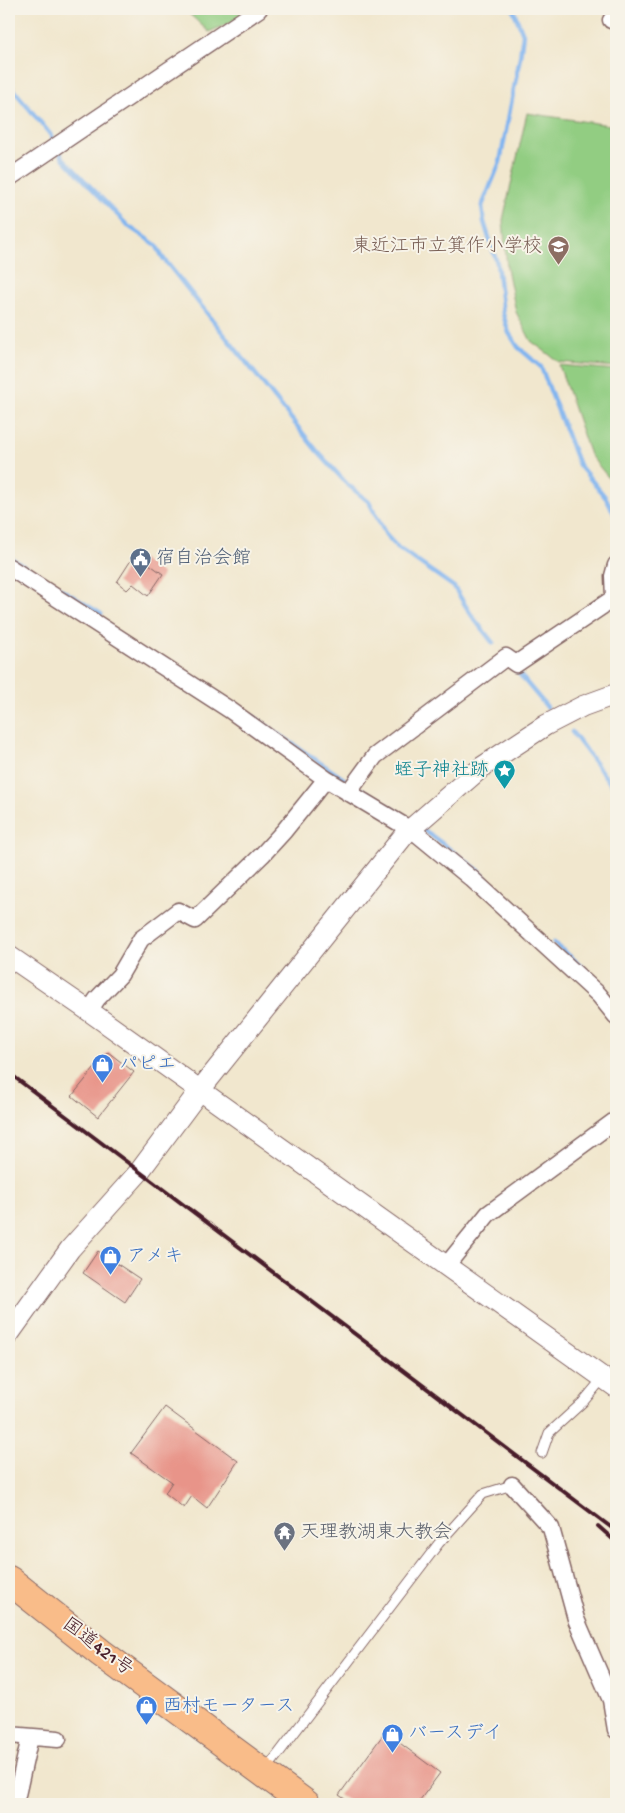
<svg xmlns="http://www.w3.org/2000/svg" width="625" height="1813" font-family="'Gochi Hand','Klee One',sans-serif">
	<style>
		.green { fill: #92cd82; stroke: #6e7656 }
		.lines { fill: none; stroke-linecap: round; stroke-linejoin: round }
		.stream { stroke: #82b5ef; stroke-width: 4.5 }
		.building { fill: #e89489 }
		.service-casing { stroke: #846564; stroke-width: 11 }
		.minor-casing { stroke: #846564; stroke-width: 19 }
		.tertiary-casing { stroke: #846564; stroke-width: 22 }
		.trunk-casing { stroke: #846564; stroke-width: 30 }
		.service { stroke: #fff; stroke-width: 9 }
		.minor { stroke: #fff; stroke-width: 16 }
		.tertiary { stroke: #fff; stroke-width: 20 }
		.trunk { stroke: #f9bc89; stroke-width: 28 }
		.rail { stroke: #4a1f2b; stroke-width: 4 }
		.labels { text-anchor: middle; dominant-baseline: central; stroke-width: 4; stroke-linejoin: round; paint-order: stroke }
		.education-label { font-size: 19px; fill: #785e54; stroke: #f7f3e8; text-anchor: end }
		.service-label { font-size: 19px; fill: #4e5e75; stroke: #f7f3e8; text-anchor: start }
		.culture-label { font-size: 19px; fill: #0d838f; stroke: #f7f3e8; text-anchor: end }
		.shop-label { font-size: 19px; fill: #366cbe; stroke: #f7f3e8; text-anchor: start }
		.worship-label { font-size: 19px; fill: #5b616d; stroke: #f7f3e8; text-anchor: start }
		.street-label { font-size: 19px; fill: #4a1f2b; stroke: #f7f3e8 }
	</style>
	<rect width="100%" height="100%" fill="#f7f3e8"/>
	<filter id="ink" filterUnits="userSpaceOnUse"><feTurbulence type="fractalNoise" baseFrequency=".02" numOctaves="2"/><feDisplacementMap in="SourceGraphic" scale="10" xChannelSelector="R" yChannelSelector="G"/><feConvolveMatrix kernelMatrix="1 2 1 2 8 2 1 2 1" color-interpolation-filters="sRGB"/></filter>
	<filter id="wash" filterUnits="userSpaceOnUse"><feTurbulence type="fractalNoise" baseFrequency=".0096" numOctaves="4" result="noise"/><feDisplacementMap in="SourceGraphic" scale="20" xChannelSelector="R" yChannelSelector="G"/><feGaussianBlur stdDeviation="1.12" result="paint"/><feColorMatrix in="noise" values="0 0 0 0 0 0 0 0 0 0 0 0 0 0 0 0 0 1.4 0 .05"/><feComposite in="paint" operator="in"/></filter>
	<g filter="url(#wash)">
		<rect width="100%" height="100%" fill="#f1e7ce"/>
		<path class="green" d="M184,9H250L253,13L209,32Z
			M527,113L616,126V367L559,362L531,341L516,312L507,268L503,220Z
			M559,365L616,370V487L590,455Z"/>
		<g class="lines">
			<path class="stream" d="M513,9L523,34L520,57L500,162L482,206L484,222L497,263L503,314L509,333L518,347L541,367L579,465L606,498L616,517
				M9,84L50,134L54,142
				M58,149L63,158L128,226L156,245L163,258L317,451L347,484L369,502L386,535L397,547L454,587L472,616L493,643
				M9,557L101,614
				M515,669L547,707
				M252,716L344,779
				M572,732L616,791
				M362,790L402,815
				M424,830L478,870L486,879
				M554,943L579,964L592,978"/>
		</g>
		<g id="blocks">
			<path class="building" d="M135,554L163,574L148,596L133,584L127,590L117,582Z
				M108,1052L134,1072L98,1117L72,1096Z
				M98,1251L140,1279L125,1302L83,1273Z
				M165,1407L238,1461L207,1508L192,1496L184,1508L165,1493L172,1482L131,1453Z
				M385,1732L440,1773L417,1804H352L339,1795Z"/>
		</g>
	</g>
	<g filter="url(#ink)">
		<use href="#blocks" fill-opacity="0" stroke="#846564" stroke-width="1"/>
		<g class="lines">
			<defs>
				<path id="service" d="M542,1453L549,1433L583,1402L603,1378
					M266,1770L439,1543L483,1494L512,1485"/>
				<path id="minor" d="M611,20L616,17
					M9,178L259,9
					M9,567L230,710L326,779L416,833L472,879L599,995L616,1016
					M348,793L375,756L506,657L516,664L614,598L613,576L616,565
					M89,1011L97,999L120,975L141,939L178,911L195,920L262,855L284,831L326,779
					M446,1266L488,1214L616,1120
					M512,1485L551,1528L576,1619L611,1700L616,1730
					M9,1735L58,1739
					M15,1804L30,1737"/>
				<path id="tertiary" d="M9,956L89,1011L616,1387
					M9,1334L70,1249L139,1172L200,1090L406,833L482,767L546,725L583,706L616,694"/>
				<path id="trunk" d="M9,1580L101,1653L306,1804"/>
			</defs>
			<use href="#service" class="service-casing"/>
			<use href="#minor" class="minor-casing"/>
			<use href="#tertiary" class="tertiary-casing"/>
			<use href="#trunk" class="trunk-casing"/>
			<use href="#service" class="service"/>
			<use href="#minor" class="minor"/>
			<use href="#tertiary" class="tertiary"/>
			<use href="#trunk" class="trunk"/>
			<path class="rail" d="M9,1073L616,1531
				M598,1526L616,1542"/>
		</g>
	</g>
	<defs>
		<symbol id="school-pin" viewBox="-11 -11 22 30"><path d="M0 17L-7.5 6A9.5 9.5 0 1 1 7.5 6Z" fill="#8d6e63" stroke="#f7f3e8"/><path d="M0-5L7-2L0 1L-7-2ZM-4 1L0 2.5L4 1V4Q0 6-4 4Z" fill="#fff"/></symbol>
		<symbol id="civic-pin" viewBox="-11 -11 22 30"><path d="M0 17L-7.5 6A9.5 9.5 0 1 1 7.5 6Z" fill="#5c6f8a" stroke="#f7f3e8"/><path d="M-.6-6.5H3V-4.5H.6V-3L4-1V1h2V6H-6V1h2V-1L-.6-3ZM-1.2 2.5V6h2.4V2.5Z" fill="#fff"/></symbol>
		<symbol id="sight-pin" viewBox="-11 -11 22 30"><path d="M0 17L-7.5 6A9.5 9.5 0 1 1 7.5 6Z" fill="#0f9aa8" stroke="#f7f3e8"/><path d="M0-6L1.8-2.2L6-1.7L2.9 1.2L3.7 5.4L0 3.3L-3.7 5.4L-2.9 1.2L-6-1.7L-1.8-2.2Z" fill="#fff"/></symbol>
		<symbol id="shop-pin" viewBox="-11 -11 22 30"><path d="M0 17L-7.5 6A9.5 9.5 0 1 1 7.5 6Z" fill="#3f7fe0" stroke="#f7f3e8"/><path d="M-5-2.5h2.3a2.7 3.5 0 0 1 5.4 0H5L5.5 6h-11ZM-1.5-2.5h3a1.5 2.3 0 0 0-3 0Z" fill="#fff"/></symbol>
		<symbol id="temple-pin" viewBox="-11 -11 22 30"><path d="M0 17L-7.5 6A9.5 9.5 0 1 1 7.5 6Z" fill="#6b7280" stroke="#f7f3e8"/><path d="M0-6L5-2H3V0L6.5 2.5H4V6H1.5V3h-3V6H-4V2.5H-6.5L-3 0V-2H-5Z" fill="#fff"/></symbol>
	</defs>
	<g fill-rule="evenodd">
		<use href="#school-pin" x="546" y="234" width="25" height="34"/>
		<use href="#civic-pin" x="128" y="546" width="25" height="34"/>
		<use href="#sight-pin" x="492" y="758" width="25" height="34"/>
		<use href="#shop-pin" x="90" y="1052" width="25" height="34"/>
		<use href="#shop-pin" x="98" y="1244" width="25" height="34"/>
		<use href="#temple-pin" x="272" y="1520" width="25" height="34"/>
		<use href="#shop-pin" x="134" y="1694" width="25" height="34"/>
		<use href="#shop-pin" x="380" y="1722" width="25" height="34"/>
	</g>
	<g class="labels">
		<g class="education-label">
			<text x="542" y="247">東近江市立箕作小学校</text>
		</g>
		<g class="service-label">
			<text x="156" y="559">宿自治会館</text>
		</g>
		<g class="culture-label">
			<text x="489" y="771">蛭子神社跡</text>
		</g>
		<g class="shop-label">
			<text x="119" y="1065">パピエ</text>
			<text x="127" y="1257">アメキ</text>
			<text x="163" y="1707">西村モータース</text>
			<text x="408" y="1734">バースデイ</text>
		</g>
		<g class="worship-label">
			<text x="300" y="1533">天理教湖東大教会</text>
		</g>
		<g class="street-label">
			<text transform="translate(97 1648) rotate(37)">国道421号</text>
		</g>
	</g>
	<rect width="625" height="1813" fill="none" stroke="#f7f3e8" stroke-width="30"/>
</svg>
